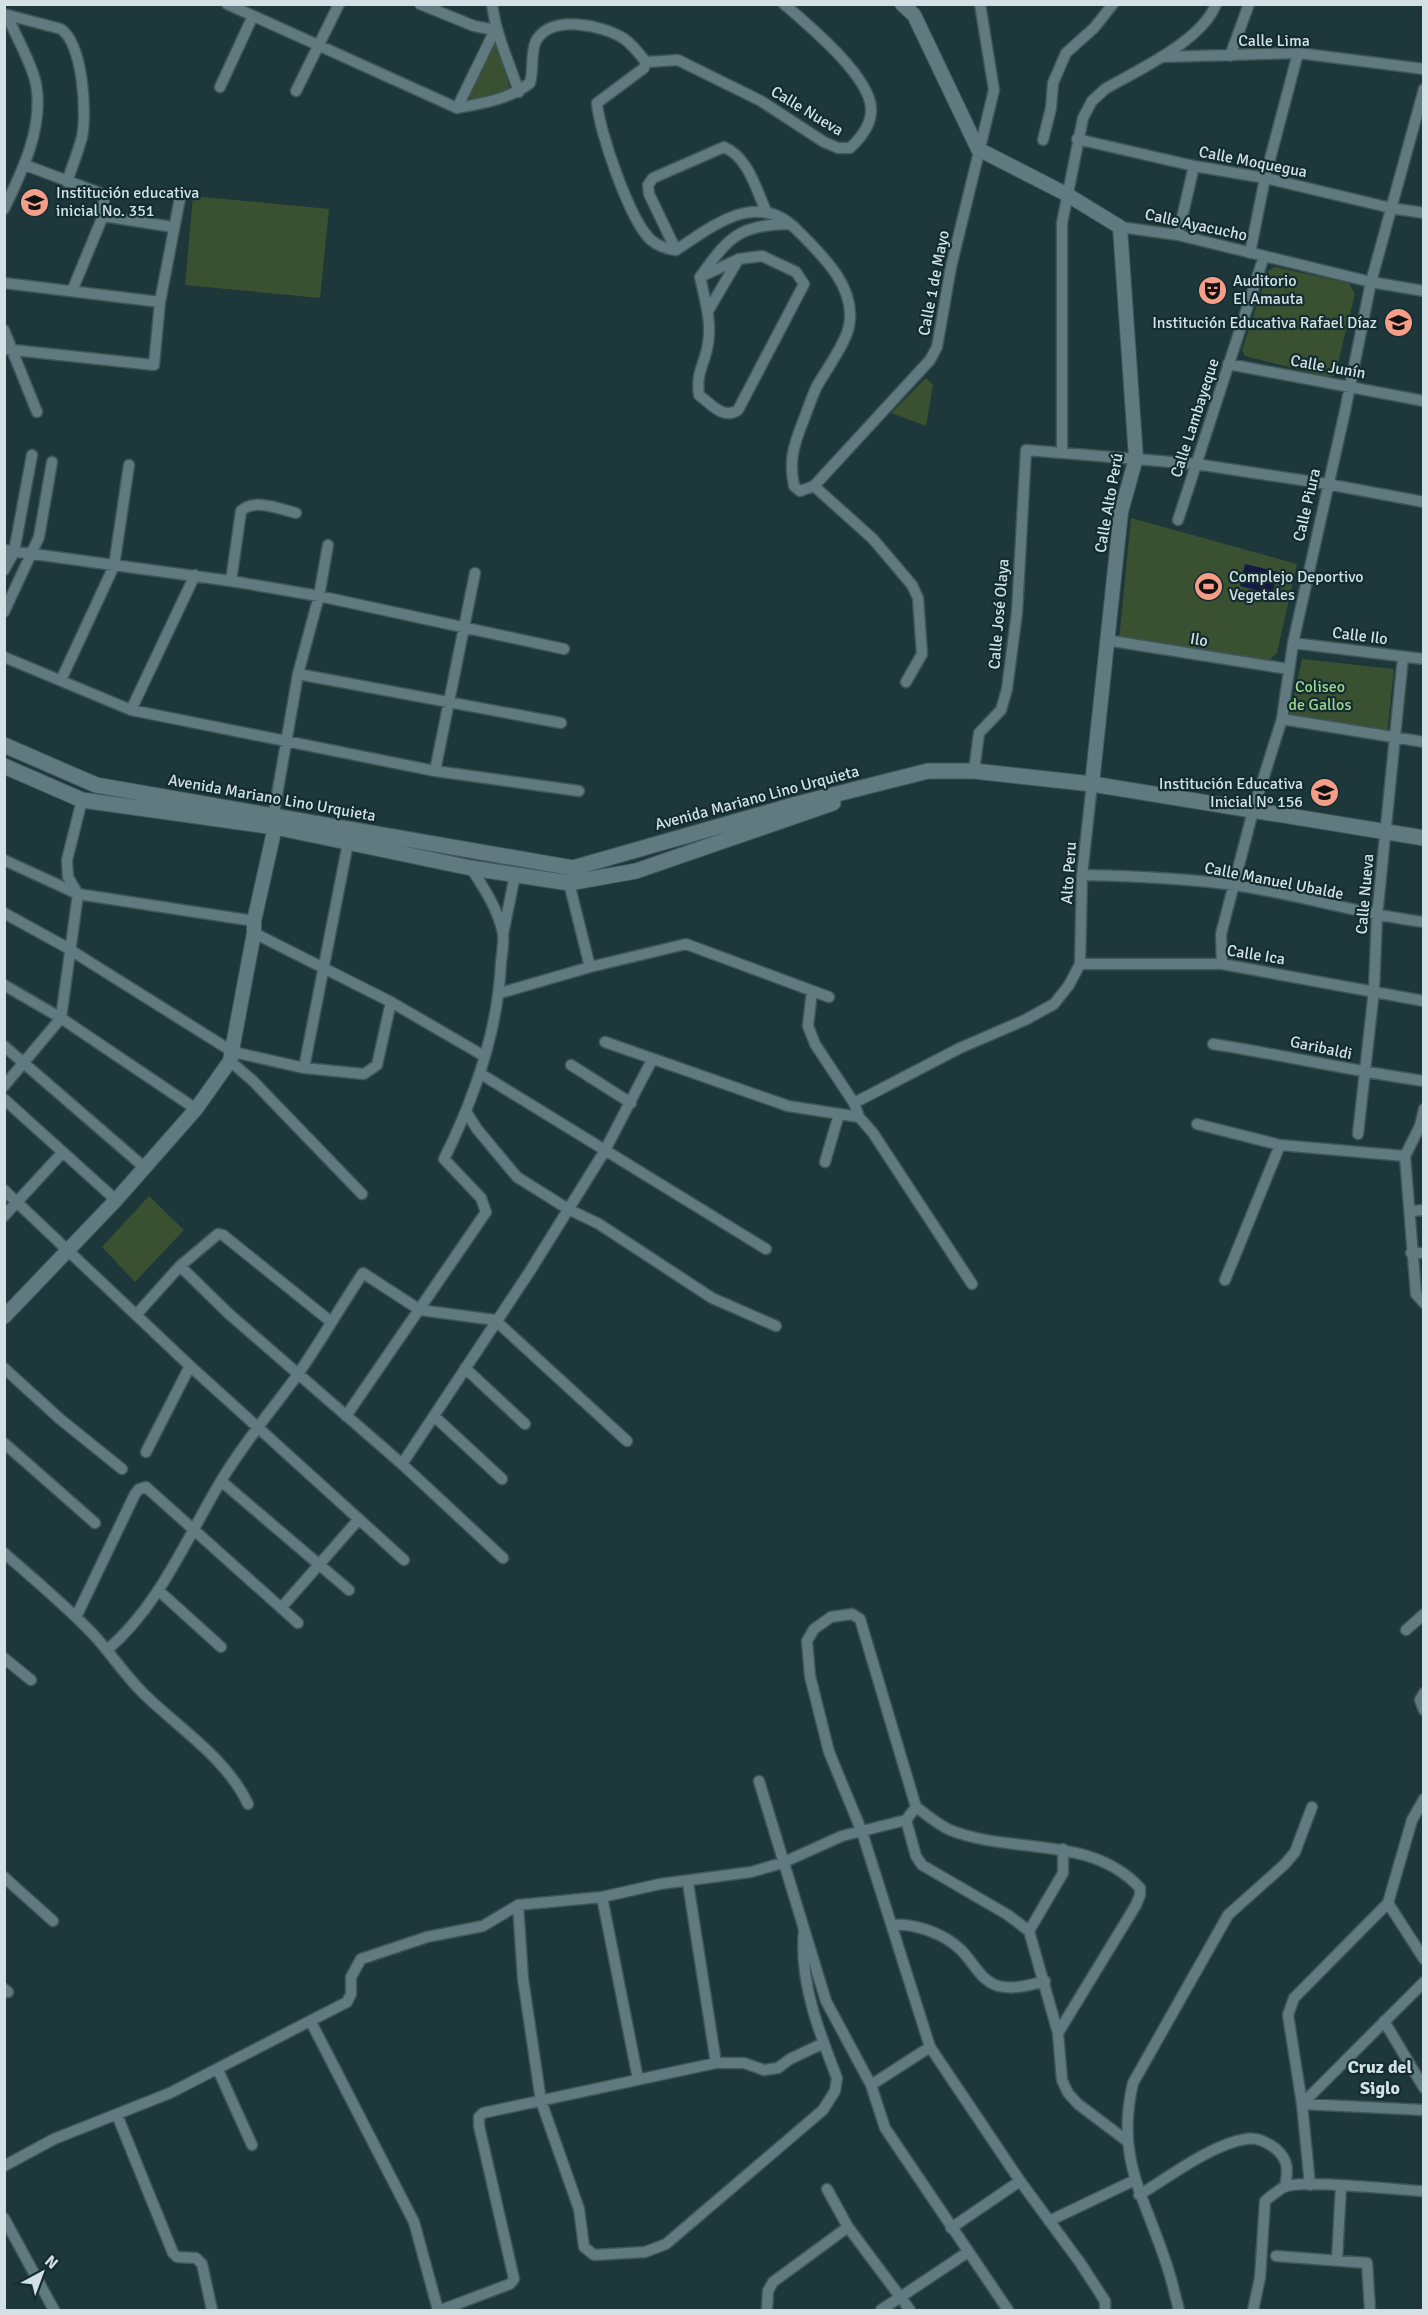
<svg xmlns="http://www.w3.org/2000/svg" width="1428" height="2315" font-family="Signika,sans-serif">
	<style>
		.green { fill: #395031 }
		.water { fill: #171846 }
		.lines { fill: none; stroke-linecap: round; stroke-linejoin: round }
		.minor-casing { stroke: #3f5558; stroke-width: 13 }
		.tertiary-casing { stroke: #3f5558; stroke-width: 16 }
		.secondary-casing { stroke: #3f5558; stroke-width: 17 }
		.minor { stroke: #607a7f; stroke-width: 10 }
		.tertiary { stroke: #607a7f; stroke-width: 14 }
		.secondary { stroke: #607a7f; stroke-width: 15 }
		.labels { text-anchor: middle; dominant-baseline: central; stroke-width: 4.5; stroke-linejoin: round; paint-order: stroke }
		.street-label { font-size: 16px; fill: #d3e1e4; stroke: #132c30 }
		.poi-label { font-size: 16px; fill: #d3e1e4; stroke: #132c30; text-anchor: start }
		.park-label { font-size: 16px; fill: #9fd78e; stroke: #132c30 }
		.neighbourhood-label { font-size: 18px; font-weight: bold; fill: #d3e1e4; stroke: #132c30 }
	</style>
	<rect width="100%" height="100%" fill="#1e373a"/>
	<path class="green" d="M493,43H497L510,89L507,93L471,100L469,96Z
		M193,196L329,209L320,298L185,285Z
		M1275,267L1349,283L1355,294L1335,375L1329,377L1245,356L1242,350L1268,271Z
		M926,378L933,385L926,426L891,413Z
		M1131,518L1297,564L1277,653L1267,662L1119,640Z
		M1302,659L1394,669L1387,734L1289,717Z
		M149,1196L184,1230L135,1282L102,1247Z"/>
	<path class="water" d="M1245,564L1278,572L1272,594L1240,586Z"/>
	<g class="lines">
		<defs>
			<path id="minor" d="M227,4L457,108C483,103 508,100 530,83C534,69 530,54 536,41C551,14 602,25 623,38C632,44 639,53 646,62L644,68L597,103C599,131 630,221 651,240C658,246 666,249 676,250C713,226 757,189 797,230C821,254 857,287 849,326C846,343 826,370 817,386C811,398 807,412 802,424C793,447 789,462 794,486L800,491L814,486L930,360L937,347L951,267L994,90L980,4
				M420,4L474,26L495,30L457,108
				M492,4C496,35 509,62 519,92
				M4,14L61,29C83,45 87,112 82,137C78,152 72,167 67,182
				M1230,56L1249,4
				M1161,57L1298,53L1424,69
				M646,62L678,60L761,101L824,142L838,148H850C861,138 872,124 871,108C869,75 808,25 784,4
				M220,87L252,18
				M296,91L339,4
				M1077,139L1194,166L1265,178L1391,208L1424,213
				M1043,140L1051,108L1053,83L1066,53L1094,28L1113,4
				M25,165L100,193L104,199L103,216L173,227
				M4,209C22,172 44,127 36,84C32,63 15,35 7,15
				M1120,227L1178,235L1371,282L1424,291
				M1178,235L1194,166
				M676,250L649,194L648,185L653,178L724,147C748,157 756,189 766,211
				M1250,253L1265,178L1298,53
				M700,277L739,259L762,256L796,272L804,284L738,410C723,420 711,404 699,395C696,374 703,367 707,349C713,325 705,300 700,277C729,237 738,225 790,224
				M4,283L160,302
				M72,291L103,216
				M708,311L738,260
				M4,330L37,412
				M4,349L154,365L160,302L180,198
				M1228,364L1424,401
				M1062,453V223L1083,118L1092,101L1105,89C1138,70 1202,41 1216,4
				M814,486L873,539L912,585L918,598L922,654L906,682
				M1178,520L1264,256
				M4,550L231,581L319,596L564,649
				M4,570L14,552L32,455
				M231,581L241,511C253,498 280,509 296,513
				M4,612L39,537L52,462
				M1106,640L1288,669
				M1293,643L1424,659
				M4,657L131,710L435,771L579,791
				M298,674L561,723
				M61,680L114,566L129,465
				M131,710L195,575
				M1282,719L1424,742
				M435,771L475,573
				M974,771L979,733L1001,710L1007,689L1017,612L1026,450L1196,464L1327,484L1424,502
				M273,818L298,674L319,596L328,545
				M4,860L78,894L254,921
				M1082,875C1133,876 1183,878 1234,885C1298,894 1359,914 1424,922
				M569,883L590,967
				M4,913L64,946L233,1052L304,1068L364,1074L377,1065L391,1002
				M254,933L391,1002L484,1056
				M503,934L515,875
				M1080,964H1222L1424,1001
				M1222,964L1221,934L1253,811L1282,719L1293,643L1345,411L1371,282L1424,89
				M4,985L61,1018L196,1109
				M812,991L808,1026L815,1044L854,1103
				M500,993L590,967L686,944L829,997
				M605,1042L788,1106L859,1117L873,1133L972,1284
				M1213,1044C1283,1055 1353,1071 1424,1081
				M4,1046L144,1167
				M230,1061L253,1081L362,1194
				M571,1065L631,1103
				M304,1068L348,843
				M481,1074L766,1249
				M4,1086L61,1018L78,894L68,877L67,860L82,800
				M4,1099L116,1200
				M1424,1109L1420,1126L1405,1156L1416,1294L1424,1303
				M467,1113L477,1129L517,1177L568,1209L599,1224L712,1298L776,1326
				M859,1117L854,1103L960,1048L1025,1020L1054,1004L1069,985L1080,964L1082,875L1092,784
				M1197,1124L1280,1145L1405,1156
				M1358,1134L1374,990L1377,916L1403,657
				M825,1162L839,1114
				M4,1190L190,1366L404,1560
				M1411,1211L1424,1210
				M4,1216L63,1152
				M1411,1253H1424
				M180,1266L228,1313L402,1464L503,1558
				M1225,1280L1280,1145
				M136,1315L180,1266L218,1234L223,1235L330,1321
				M4,1368L60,1419L122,1469
				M465,1368L525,1424
				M346,1416L486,1212L481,1198L444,1159C475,1097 498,1032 501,962C502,953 504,943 503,934C499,911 484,888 471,868
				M434,1416L502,1479
				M4,1443L95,1523
				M146,1452L190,1366
				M402,1464L530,1271L604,1152L652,1060
				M221,1481L349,1590
				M4,1553C34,1579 65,1605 92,1633C110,1652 124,1674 142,1692C178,1728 226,1757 248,1804
				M158,1590L221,1647
				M281,1608L359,1519
				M76,1617L135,1494L139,1489L146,1487L298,1623
				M1406,1630L1424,1614
				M107,1650C160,1605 186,1539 221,1481C243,1444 271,1411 296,1377C320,1343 340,1307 363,1273L420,1310L495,1320L627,1441
				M4,1658L31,1680
				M1424,1693L1420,1700L1424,1710
				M759,1781L826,2001L871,2085L885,2128L1008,2310
				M916,1807C926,1814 938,1825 950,1830C1012,1855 1090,1834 1140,1888V1895L1136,1905L1058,2033
				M4,1877L53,1921
				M688,1883L716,2063
				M602,1897L638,2079
				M1388,1903L1424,1959
				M518,1905L523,1979L541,2101L579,2209L584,2247L594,2255L645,2252L666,2244L823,2110L835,2091L837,2078C819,2032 799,1981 804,1931
				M892,1925C914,1923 943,1933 960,1949C972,1960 981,1982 999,1986C1014,1990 1030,1985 1045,1981
				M1029,1931L1063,1873V1849
				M4,1989L8,1992
				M1384,2021L1424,2088
				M311,2022L414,2222L438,2310
				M218,2070L252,2145
				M871,2085L930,2047
				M1302,2104L1424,1982
				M1302,2104L1424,2110
				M117,2115L173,2253L177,2257L196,2258L202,2264L212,2310
				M4,2166L54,2139L170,2093L347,2002L351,1994V1977L361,1959L427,1937L483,1926L518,1905L602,1897L660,1884L751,1872L782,1863L842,1836L906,1820
				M1310,2185L1302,2104L1288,2015L1294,1998L1388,1903L1412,1820L1424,1799
				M827,2189L848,2227L910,2310
				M1139,2195C1169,2177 1212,2144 1246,2139C1257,2137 1267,2142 1276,2149C1289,2160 1288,2171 1285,2187
				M4,2218L54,2310
				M1049,2221L1135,2180
				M951,2228L1020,2181
				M1276,2256L1367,2263L1370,2310
				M1337,2260L1341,2186
				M441,2310L510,2284L514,2279L479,2126V2117L483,2113L716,2063H744L764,2070L778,2068L790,2059L824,2043
				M767,2310L768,2291L773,2282L848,2227
				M881,2310L968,2252
				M1105,2310V2301L1081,2264L1020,2181L930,2047L862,1832L829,1752L810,1676L807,1641L814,1629L831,1617L852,1614L860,1619L916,1807L906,1820L916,1856L922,1865L1008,1915L1029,1931L1058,2033L1062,2080L1068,2093L1078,2104L1127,2141
				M1179,2310C1175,2296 1172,2280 1167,2266C1145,2196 1115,2160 1133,2083L1228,1915L1285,1864L1295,1852L1312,1807
				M1253,2310L1260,2278L1265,2201C1271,2196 1277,2191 1284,2187C1304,2179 1396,2190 1424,2191"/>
			<path id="tertiary" d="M902,4L914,15L978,149L1066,194L1120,227L1136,458L1121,512L1092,784
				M4,1317L116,1200L196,1109L230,1061L254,933V921L275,827L273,818"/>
			<path id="secondary" d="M4,745L96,785L573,868L797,804L928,771H974L1092,784L1424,838
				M4,766L82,800L275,827L471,868L569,883L636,871L833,803"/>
		</defs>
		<use href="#minor" class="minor-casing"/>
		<use href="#tertiary" class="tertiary-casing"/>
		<use href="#secondary" class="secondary-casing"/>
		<use href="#minor" class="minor"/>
		<use href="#tertiary" class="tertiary"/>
		<use href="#secondary" class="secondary"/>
	</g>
	<defs>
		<symbol id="school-disc" viewBox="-11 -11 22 22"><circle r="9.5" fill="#f49e8a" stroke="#132c30"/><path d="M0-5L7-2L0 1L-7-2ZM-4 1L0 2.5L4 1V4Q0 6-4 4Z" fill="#111"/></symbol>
		<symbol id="theatre-disc" viewBox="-11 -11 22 22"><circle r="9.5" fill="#f49e8a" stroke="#132c30"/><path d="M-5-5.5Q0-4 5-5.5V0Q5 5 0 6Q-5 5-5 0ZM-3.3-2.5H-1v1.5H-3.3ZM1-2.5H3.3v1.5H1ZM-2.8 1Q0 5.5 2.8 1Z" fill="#111"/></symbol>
		<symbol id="stadium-disc" viewBox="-11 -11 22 22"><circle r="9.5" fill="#f49e8a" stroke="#132c30"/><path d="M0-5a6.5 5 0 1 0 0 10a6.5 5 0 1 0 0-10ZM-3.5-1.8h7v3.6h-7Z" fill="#111"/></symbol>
	</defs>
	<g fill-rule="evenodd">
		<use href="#school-disc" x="18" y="186" width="33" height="33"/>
		<use href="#theatre-disc" x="1196" y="274" width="33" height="33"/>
		<use href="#school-disc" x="1382" y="306" width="33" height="33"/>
		<use href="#stadium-disc" x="1192" y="570" width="33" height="33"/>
		<use href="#school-disc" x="1308" y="776" width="33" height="33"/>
	</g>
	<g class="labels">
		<g class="street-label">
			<text x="1274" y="41">Calle Lima</text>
			<text transform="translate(807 111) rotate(31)">Calle Nueva</text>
			<text transform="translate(1253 162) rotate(11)">Calle Moquegua</text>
			<text transform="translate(1196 225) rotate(12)">Calle Ayacucho</text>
			<text transform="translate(934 283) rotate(-79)">Calle 1 de Mayo</text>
			<text transform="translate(1328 367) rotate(10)">Calle Junín</text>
			<text transform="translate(1195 418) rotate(-72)">Calle Lambayeque</text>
			<text transform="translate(1109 503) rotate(-80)">Calle Alto Perú</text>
			<text transform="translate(1307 505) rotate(-77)">Calle Piura</text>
			<text transform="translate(999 614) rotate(-85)">Calle José Olaya</text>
			<text transform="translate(1360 636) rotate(7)">Calle Ilo</text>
			<text transform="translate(1199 640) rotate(9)">Ilo</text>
			<text transform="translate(272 798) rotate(10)">Avenida Mariano Lino Urquieta</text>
			<text transform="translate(757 798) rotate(-15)">Avenida Mariano Lino Urquieta</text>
			<text transform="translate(1069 873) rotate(-86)">Alto Peru</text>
			<text transform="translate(1274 881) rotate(11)">Calle Manuel Ubalde</text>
			<text transform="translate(1365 894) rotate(-85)">Calle Nueva</text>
			<text transform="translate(1256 955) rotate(9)">Calle Ica</text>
			<text transform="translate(1321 1048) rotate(12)">Garibaldi</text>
		</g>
		<g class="poi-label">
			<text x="56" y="193">Institución educativa<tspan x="56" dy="18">inicial No. 351</tspan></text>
			<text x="1233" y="281">Auditorio<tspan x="1233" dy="18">El Amauta</tspan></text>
			<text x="1377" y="323" text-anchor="end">Institución Educativa Rafael Díaz</text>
			<text x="1229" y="577">Complejo Deportivo<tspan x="1229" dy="18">Vegetales</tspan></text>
			<text x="1303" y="784" text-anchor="end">Institución Educativa<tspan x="1303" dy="18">Inicial Nº 156</tspan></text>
		</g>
		<g class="park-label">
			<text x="1320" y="687">Coliseo<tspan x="1320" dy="18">de Gallos</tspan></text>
		</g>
		<g class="neighbourhood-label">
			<text x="1380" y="2067">Cruz del<tspan x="1380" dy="21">Siglo</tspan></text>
		</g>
	</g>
	<rect width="1428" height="2315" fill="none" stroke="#d3e1e4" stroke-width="12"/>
	<g transform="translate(42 2273) rotate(41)" stroke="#132c30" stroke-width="4.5" paint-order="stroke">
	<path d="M0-4.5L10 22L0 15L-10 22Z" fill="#d3e1e4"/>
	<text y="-9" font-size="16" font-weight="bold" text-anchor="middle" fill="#d3e1e4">N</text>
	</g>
</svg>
